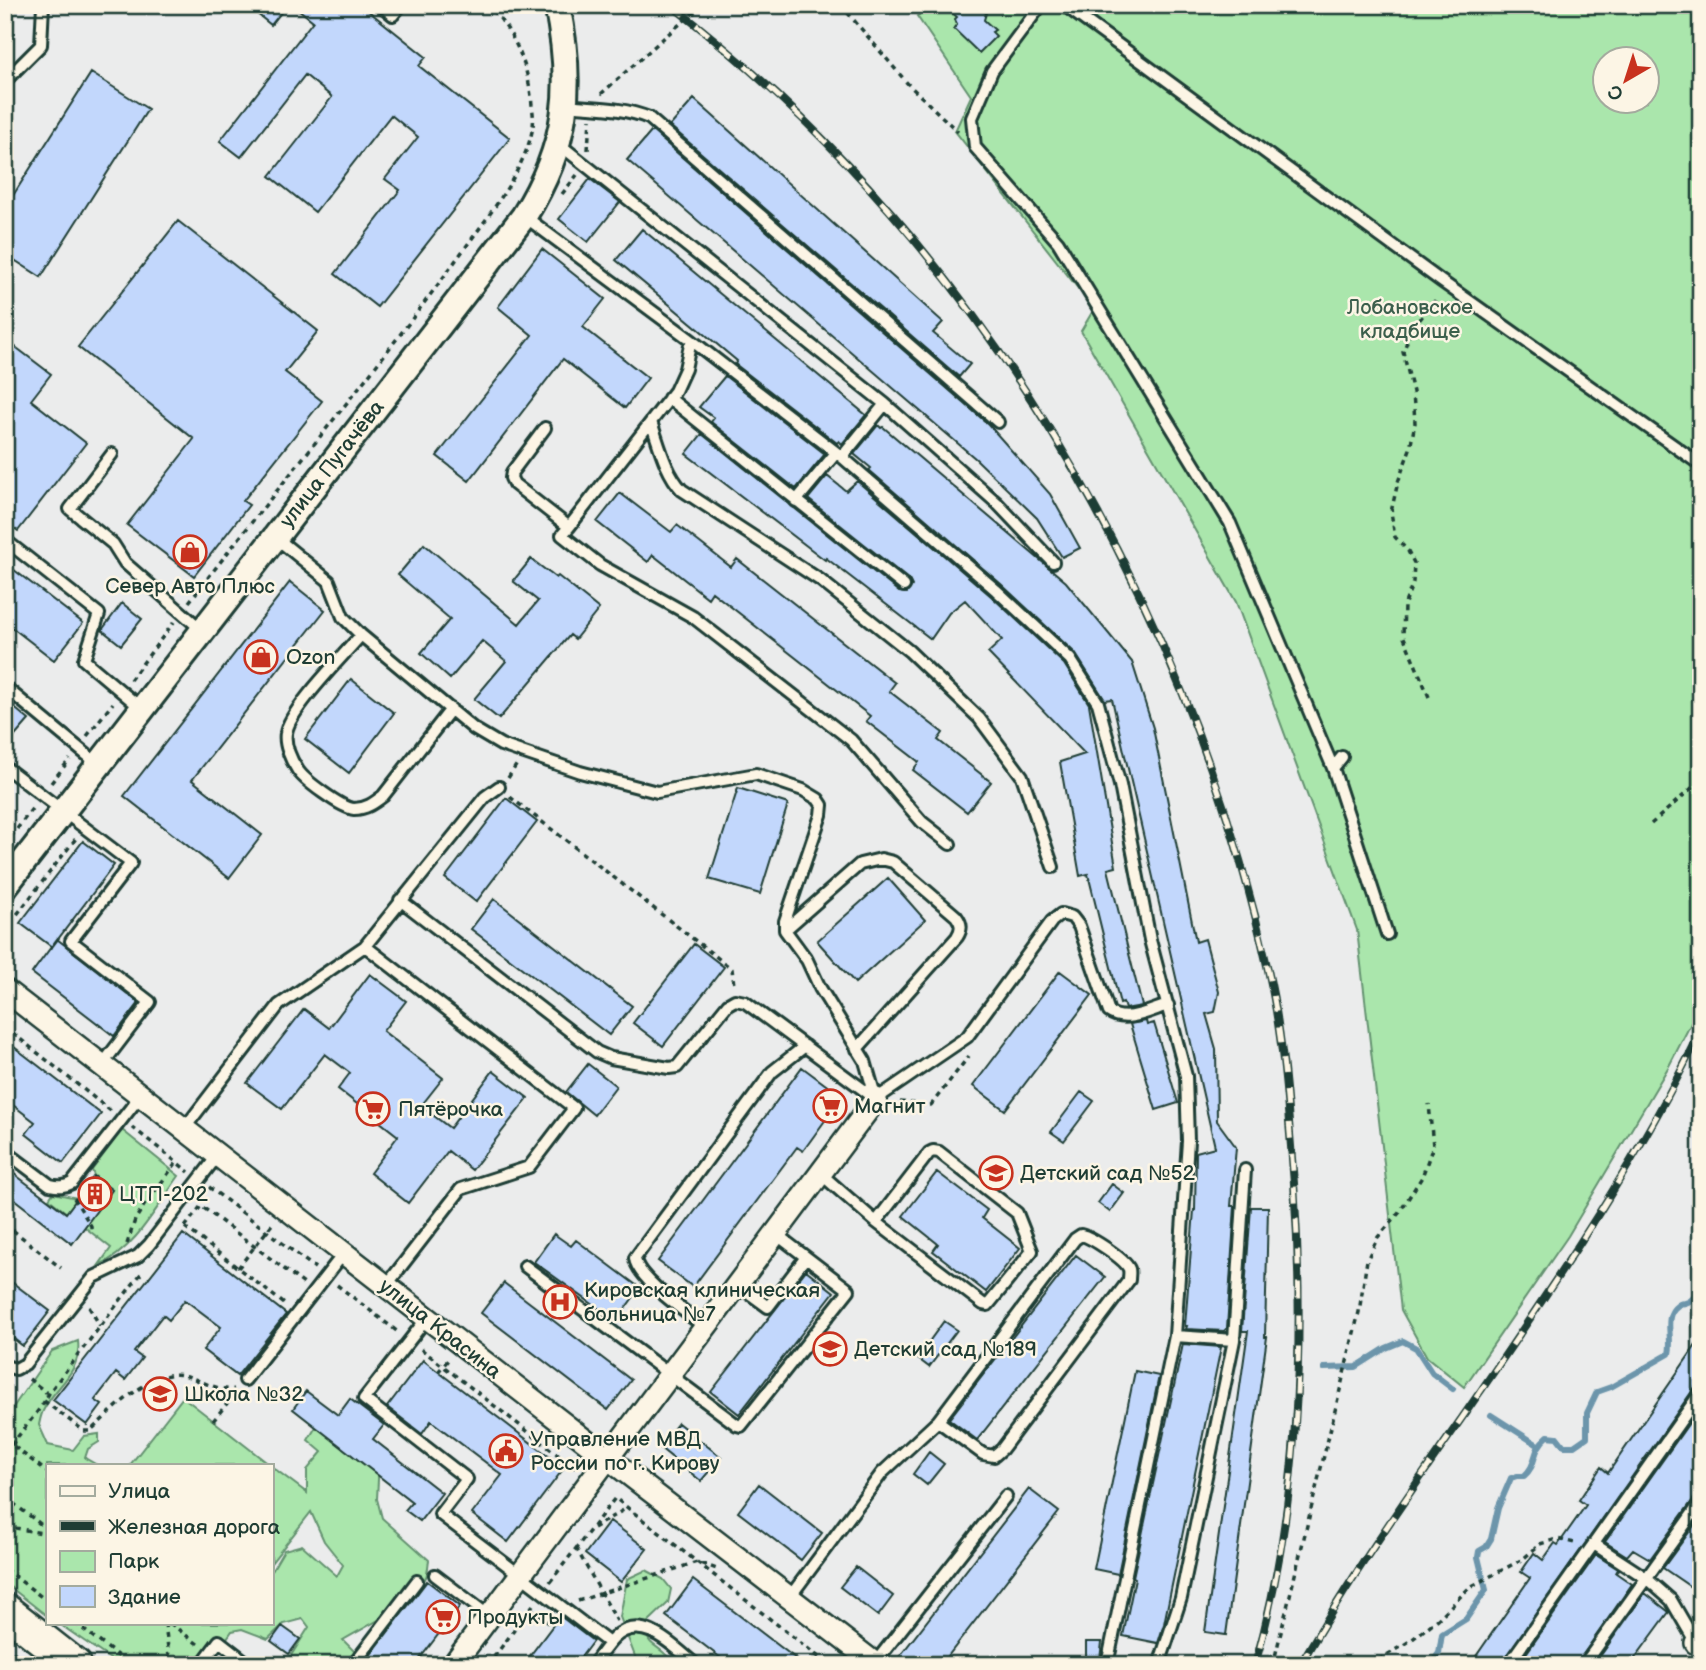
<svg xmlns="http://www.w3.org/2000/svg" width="1706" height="1670" font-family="'Balsamiq Sans',sans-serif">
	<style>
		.green { fill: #aae6ac; stroke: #649270; stroke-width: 2; fill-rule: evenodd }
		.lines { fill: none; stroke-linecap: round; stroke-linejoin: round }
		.stream { stroke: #6c95ab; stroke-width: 6 }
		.building { fill: #c2d7fc; stroke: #1f3d34; stroke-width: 2 }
		.service-casing { stroke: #1f3d34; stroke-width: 16 }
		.minor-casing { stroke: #1f3d34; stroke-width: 26 }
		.tertiary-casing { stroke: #1f3d34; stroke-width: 30 }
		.primary-casing { stroke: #1f3d34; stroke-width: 37 }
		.path { stroke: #1f3d34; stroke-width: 3.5; stroke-dasharray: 5 5; stroke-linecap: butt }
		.service { stroke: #fcf5e5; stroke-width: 10 }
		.minor { stroke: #fcf5e5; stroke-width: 21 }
		.tertiary { stroke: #fcf5e5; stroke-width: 24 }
		.primary { stroke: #fcf5e5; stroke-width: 32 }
		.rail-casing { stroke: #1f3d34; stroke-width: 8 }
		.rail { stroke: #fcf5e5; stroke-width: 5; stroke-dasharray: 16; stroke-linecap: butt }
		.labels { text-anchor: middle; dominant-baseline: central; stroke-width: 5; stroke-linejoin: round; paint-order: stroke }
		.park-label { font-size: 21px; fill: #3b5f4c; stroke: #fcf5e5 }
		.street-label { font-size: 21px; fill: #1f3d34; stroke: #fcf5e5 }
		.poi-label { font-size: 21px; fill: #1f3d34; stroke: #fcf5e5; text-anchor: start }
	</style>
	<rect width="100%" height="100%" fill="#ebecec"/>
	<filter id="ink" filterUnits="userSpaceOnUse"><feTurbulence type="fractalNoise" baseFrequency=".0143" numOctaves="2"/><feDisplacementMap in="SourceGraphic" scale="14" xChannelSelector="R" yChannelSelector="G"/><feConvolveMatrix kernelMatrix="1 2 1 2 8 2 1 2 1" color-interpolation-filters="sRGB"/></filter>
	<g filter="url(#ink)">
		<path class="green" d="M935,5H1701V1004L1669,1066L1568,1236L1464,1387L1427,1357L1401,1310L1357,930L1236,602L1081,331L1094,309L955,131L971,96L917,16ZM1604,60H1646V102H1604Z
			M122,1130L179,1176C158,1205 133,1252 99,1265L111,1248L49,1199L53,1193L77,1198L95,1212L112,1190L94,1176L92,1170Z
			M78,1341C82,1373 55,1386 44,1409C41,1414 40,1420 39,1425L48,1445L73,1450L84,1436L99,1434V1442L88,1449L85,1458L97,1465H47V1616L5,1583V1419L52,1351Z
			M183,1397L270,1465H130Z
			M322,1417L379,1460L377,1499L382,1518L429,1560C428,1565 428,1572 426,1577C412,1607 369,1624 343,1640L356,1653L353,1665H279L290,1657L309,1627L303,1619L284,1624L268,1639L242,1629L232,1631L211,1661L197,1660L194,1665H119L58,1623H271V1572L284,1550L302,1545L337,1576L343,1565L324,1541L311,1512L271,1563V1466L307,1493V1470L322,1452L308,1440Z
			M646,1570L663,1579L671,1589L668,1603L645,1625C647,1648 655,1642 668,1657V1665H635L636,1659L620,1617L627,1579Z"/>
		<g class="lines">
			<path class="stream" d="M1324,1368L1356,1367L1386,1348L1403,1341L1416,1348L1432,1373L1453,1389
				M1491,1415L1538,1445
				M1430,1665L1439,1653L1442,1634L1466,1619L1486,1590L1478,1557L1479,1551L1486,1547L1491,1539L1498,1508L1511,1478L1517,1476H1524C1539,1463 1530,1451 1548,1436L1557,1437L1564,1446H1574L1587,1437V1413L1597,1392L1611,1387L1669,1354C1673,1337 1663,1316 1677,1306C1685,1300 1679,1306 1688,1302C1692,1300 1697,1294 1701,1291"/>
		</g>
		<path class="building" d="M246,5H287L271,25Z
			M293,5H361L426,57L419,66L510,138L377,307L335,274L400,190L385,179L418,137L391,115L315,212L270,176L332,97L305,75L241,157L220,141L313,21Z
			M944,5H977L986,13L984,20L995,30L992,32L996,36L979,53L954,29L957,25L955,19L957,17Z
			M91,73L148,109L41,277L5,254V208Z
			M694,99L943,322L933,333L970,364L959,377L670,126Z
			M652,131L988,424L1050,494L1080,548L1062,557L1037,518L976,459L627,160Z
			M590,179L620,202L588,242L559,219Z
			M178,221L318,331L285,372L322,401L243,501L249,505L194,576L127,525L194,439L78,347Z
			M642,229L866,415L842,444L839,441L837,443L735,364L737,361L616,260Z
			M542,249L605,299L583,327L648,378L625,408L563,359L469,481L437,456L532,335L498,307Z
			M5,339L51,374L31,400L86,443L18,531L5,522Z
			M725,376L825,454L796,489L711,422L714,418L699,407Z
			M878,425L881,428L883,427L1066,582L1132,662L1153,728L1196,942L1205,939L1219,992L1215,1012L1206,1014L1216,1049L1217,1121L1236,1147L1231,1206H1235L1227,1328L1224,1331L1186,1329L1187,1326H1185L1194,1210H1195L1196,1152L1215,1147L1112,699L1105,700L1075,653L1001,584L869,470L871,468L854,454Z
			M702,434L899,592L907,593L912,586L909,580L808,499L827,476L846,491L857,481L991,596L1064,664L1089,704L1116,867L1108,869L1142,1006L1125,1009L1123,1003L1120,1004L1088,874L1080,876L1060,762L1085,754L988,653L1002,640L965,600L949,613L931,639L826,558L825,560L686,454Z
			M620,493L671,532L677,525L731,567L737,559L895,683L889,691L943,733L938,740L991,782L967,812L913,770L919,762L866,721L870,716L712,592L708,598L653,555L648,562L597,522Z
			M424,544L519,624L538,601L513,581L531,559L556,578L558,576L599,609L575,639L570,635L499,719L474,699L506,661L482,641L450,679L421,653L450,619L398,575Z
			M5,563L83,623L54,660L5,622Z
			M290,582L325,610L192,780L262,835L229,878L124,796Z
			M122,603L142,619L121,645L102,630Z
			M351,679L394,713L349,773L305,739Z
			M5,700L29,720L15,736L5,728Z
			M738,788L788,804L760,894L709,879Z
			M506,798L537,822L476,902L445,878Z
			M83,841L114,865L52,947L20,923Z
			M888,878L925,920L855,983L817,941Z
			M494,899L632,1006L609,1035L471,929Z
			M57,939L139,1003L114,1036L32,973Z
			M694,944L724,967L663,1046L633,1023Z
			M1060,971L1092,995L1005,1110L973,1086Z
			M370,974L406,1001L383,1031L443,1078L421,1106L450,1128L493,1071L528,1098L472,1170L448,1151L408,1203L370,1173L398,1136L338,1089L350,1073L325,1054L282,1109L247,1083L304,1009L329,1028Z
			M1146,1021L1147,1025L1154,1023L1178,1103L1156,1110L1130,1024Z
			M5,1040L101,1114L63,1163L26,1134L35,1122L5,1099Z
			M588,1064L616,1086L594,1115L566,1092Z
			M802,1067L842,1097L803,1151L797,1147L693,1287L658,1261Z
			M1081,1092L1094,1101L1064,1141L1051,1132Z
			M5,1167L66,1213L94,1176L112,1190L72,1244L5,1192Z
			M937,1172L987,1210L982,1218L1020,1248L986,1292L933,1251L938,1244L903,1216Z
			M1112,1184L1124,1193L1110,1212L1098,1203Z
			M1251,1207H1268L1265,1337H1267L1226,1635L1205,1632L1248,1331H1242Z
			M183,1234L286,1314L237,1376L203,1350L221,1327L185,1300L169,1320L163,1315L134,1352L142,1358L125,1380L116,1373L95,1400L102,1405L87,1425L53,1400Z
			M554,1234L571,1246L576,1240L640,1288L616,1321L534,1262Z
			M1076,1255L1105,1277L977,1440L949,1419Z
			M806,1270L834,1292L739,1414L711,1392Z
			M5,1277L50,1311L23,1346L5,1332Z
			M504,1283L631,1380L608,1410L481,1313Z
			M944,1321L957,1330L929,1367L917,1358Z
			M1701,1338V1384L1695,1387L1500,1665H1470L1530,1578L1521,1572L1534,1553L1543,1560L1555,1543L1558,1545L1586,1505L1579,1500L1601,1467L1608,1473Z
			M1183,1344L1221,1347L1164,1624L1158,1643L1123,1636L1135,1578L1133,1577Z
			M423,1360L564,1468L508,1542L472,1514L502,1475L431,1421L422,1434L387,1407Z
			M1135,1371L1159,1376L1118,1574L1094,1569Z
			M306,1391L338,1415L350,1399L384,1425L373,1439L442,1493L420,1521L405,1510L412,1502L293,1409Z
			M1701,1406V1494L1695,1497L1650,1559L1633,1549L1627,1556L1605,1542Z
			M678,1423L721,1457L701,1481L659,1447Z
			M929,1452L944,1464L927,1485L913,1474Z
			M759,1484L822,1533L801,1560L738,1512Z
			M1029,1489L1059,1512L941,1665H893Z
			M1701,1516V1562L1694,1571L1701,1576V1594L1663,1568Z
			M610,1521L647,1549L621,1582L585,1554Z
			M1596,1555L1618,1569L1616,1573L1632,1584L1576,1665H1518Z
			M856,1567L893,1596L878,1616L840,1587Z
			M693,1580L804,1665H730L666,1616Z
			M427,1581L460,1606L415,1665H363Z
			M1645,1593L1669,1612L1630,1665H1594Z
			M560,1616L593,1641L575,1665H523Z
			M282,1626L300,1639L289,1654L271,1641Z
			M1086,1642H1102L1100,1660H1086Z"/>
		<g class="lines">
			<defs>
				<path id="service" d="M381,5L393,15L401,5
					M1041,5L992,71L972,118L975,147L1058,242L1230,523L1333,768L1387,934
					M1064,5L1441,281L1701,465
					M5,81L41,45L43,5
					M565,105C594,108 622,107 649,118L998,422
					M559,144L885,404L997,503L1053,562
					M524,216L691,340L842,457L996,590L1070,659L1098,703L1120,785L1150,940L1186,1076L1188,1141L1175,1336L1107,1665
					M669,398L904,586
					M651,422C659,444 665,472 682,490L820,580L909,651L979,718L1022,776L1053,867
					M545,428L512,472L511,478L514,484L569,527L675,391L685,369L691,340
					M112,454L70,509L113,544L125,563L203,631
					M842,457L885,404
					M796,501L836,453
					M569,527L562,535L600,565L693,617L851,740L922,822L950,844
					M275,537L329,581L343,617L361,635L474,729L501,745L580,772L657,792L756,774L803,790L818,799L822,805L821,815L785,921V930L807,960L820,988L865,1061L876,1099
					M5,540L99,614L84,660L142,709
					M361,635C344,655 289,710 286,733C284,745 291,760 297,769C303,780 342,808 354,809C366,809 374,803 383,796L451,709
					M5,687L99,765
					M5,767L131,863L71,941L150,1002L102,1065
					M1333,768L1342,757
					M400,900L597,1052L611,1058L669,1068L677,1067L728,1004L735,1000L745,1002L876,1099
					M785,930L860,864L881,859L893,862L956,916C962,924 962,929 957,937L857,1049
					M365,946L485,797L499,787
					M876,1099L967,1037L1052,921L1061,914L1072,917L1079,926L1109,1012C1126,1024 1151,1010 1168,1005
					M184,1129L279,1005L365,946L574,1108L529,1167L461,1189L386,1286
					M5,1151L50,1185C59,1187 64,1187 72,1183L141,1095
					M821,1174L876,1222L929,1153L933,1151L939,1152L1017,1213L1032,1251L988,1305L983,1304L876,1222
					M525,1266L737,1425L741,1426L849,1290L776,1234
					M738,1285L768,1307L806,1257
					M427,1318L364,1399L467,1479L440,1514L609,1643
					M706,1328C690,1315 636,1278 635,1258L772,1072L805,1046
					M1175,1336L1234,1340
					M5,1366L16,1369L25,1364L94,1277L138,1256L149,1245L218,1155
					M245,1380L344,1253
					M1594,1544L1646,1578L1671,1600L1696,1643
					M435,1575L489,1616
					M789,1598L882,1473L938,1421L1075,1239L1081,1235C1091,1237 1125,1259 1129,1269C1130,1273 1129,1275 1129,1280L1002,1449L994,1456L983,1454L938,1421
					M875,1663L1006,1496
					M201,1665L219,1641L250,1665
					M353,1665L417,1581
					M593,1665C600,1656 606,1646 614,1638C642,1611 674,1647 696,1665
					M1159,1665L1181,1598L1234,1340L1245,1170
					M1508,1665L1701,1392
					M1584,1665L1701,1502"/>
				<path id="minor" d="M5,990L609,1459L877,1665
					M1696,1643L1701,1645
					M453,1665L876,1099"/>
				<path id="tertiary" d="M5,886L524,216C568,146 574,86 557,5"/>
				<path id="primary" d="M5,1610L75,1665"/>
			</defs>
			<use href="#service" class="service-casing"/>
			<use href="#minor" class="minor-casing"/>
			<use href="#tertiary" class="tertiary-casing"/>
			<use href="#primary" class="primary-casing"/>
			<path class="path" d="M841,5L908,84L958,132
				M601,94L667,35L697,10L707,5
				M588,150L590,119
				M562,194L577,175
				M189,602C276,490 367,381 451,267C478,229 526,173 533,126C534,120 533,112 532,105C528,64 516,36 489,5
				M130,680L174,622
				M1429,697L1403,635L1404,606L1413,582L1414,563L1408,551L1395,537L1391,512L1398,482L1410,449L1415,423L1413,392L1403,352L1412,329L1438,297
				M87,736L113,703
				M508,778L517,764
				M51,783L70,759
				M510,797L732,969L734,985
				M1651,824L1701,780
				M5,845L34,806
				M5,930L77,837
				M5,1027L112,1112
				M900,1102L931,1105L969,1056
				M132,1127L189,1172
				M209,1187L315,1268
				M74,1198L91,1226V1232
				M5,1224L61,1268
				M185,1227L201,1206L304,1284
				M185,1227L287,1306
				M127,1244L135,1220L145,1204L177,1162
				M238,1268L273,1223
				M337,1285L398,1332
				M89,1307L100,1326
				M421,1349L575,1468
				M438,1372L448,1360
				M29,1379L47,1393
				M44,1401L84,1431H90C113,1411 154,1365 187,1376C201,1381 218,1391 234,1389
				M213,1421L236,1392
				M5,1447L12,1445L47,1472
				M5,1453L41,1407L51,1390L143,1271
				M5,1497L47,1529
				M5,1526L47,1534
				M593,1528L627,1508
				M576,1548L617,1621
				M5,1569L47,1601
				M550,1582L615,1498L829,1665
				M578,1601L697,1562L717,1569
				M530,1608L549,1623
				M75,1623L130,1665
				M165,1623L170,1665
				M170,1623L199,1645
				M5,1646L30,1665
				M488,1665L533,1605
				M1273,1665L1359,1312L1367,1260L1378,1237L1399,1213L1422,1177L1433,1146L1429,1104
				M1370,1665L1410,1641L1438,1619L1470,1587L1523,1559L1540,1544L1557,1539L1575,1543"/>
			<use href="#service" class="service"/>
			<use href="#minor" class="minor"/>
			<use href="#tertiary" class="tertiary"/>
			<use href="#primary" class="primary"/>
			<defs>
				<path id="rail" d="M671,5C978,241 1185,595 1268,970C1284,1040 1288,1112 1294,1183C1305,1344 1299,1509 1255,1665
					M1300,1665C1355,1569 1419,1480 1482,1389C1561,1274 1640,1157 1701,1031"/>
			</defs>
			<use href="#rail" class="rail-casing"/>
			<use href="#rail" class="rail"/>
		</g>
	</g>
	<defs>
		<symbol id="shop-ring" viewBox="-11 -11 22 22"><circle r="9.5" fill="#fcf5e5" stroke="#c8321e" stroke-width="1.5"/><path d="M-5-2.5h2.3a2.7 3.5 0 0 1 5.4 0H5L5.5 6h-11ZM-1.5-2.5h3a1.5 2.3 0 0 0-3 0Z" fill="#c8321e"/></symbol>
		<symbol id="supermarket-ring" viewBox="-11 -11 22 22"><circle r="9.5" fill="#fcf5e5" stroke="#c8321e" stroke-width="1.5"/><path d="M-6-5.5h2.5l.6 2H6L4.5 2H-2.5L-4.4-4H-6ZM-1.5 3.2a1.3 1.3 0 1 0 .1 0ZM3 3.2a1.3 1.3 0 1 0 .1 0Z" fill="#c8321e"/></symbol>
		<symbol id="school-ring" viewBox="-11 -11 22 22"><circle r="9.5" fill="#fcf5e5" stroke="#c8321e" stroke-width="1.5"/><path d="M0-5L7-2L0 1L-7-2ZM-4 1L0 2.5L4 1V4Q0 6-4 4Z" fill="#c8321e"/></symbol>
		<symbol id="building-ring" viewBox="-11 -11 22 22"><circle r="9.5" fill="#fcf5e5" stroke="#c8321e" stroke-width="1.5"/><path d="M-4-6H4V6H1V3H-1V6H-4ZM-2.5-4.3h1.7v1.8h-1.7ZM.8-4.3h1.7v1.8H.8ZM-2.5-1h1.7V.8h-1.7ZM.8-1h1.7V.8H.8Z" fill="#c8321e"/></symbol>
		<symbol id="hospital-ring" viewBox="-11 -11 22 22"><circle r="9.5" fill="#fcf5e5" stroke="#c8321e" stroke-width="1.5"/><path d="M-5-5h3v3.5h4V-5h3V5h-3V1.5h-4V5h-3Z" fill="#c8321e"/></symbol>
		<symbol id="civic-ring" viewBox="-11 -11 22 22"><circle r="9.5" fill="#fcf5e5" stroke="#c8321e" stroke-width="1.5"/><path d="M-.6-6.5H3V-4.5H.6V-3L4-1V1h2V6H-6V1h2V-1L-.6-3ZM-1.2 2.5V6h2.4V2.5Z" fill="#c8321e"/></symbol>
	</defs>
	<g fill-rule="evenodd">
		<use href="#shop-ring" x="171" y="533" width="38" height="38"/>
		<use href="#shop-ring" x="242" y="638" width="38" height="38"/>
		<use href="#supermarket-ring" x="811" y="1087" width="38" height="38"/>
		<use href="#supermarket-ring" x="354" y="1090" width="38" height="38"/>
		<use href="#school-ring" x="977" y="1154" width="38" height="38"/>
		<use href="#building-ring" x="76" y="1175" width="38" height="38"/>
		<use href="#hospital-ring" x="541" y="1283" width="38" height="38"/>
		<use href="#school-ring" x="811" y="1330" width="38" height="38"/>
		<use href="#school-ring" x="141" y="1375" width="38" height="38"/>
		<use href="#civic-ring" x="487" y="1432" width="38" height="38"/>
		<use href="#supermarket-ring" x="424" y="1598" width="38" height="38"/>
	</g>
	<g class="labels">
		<g class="park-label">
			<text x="1410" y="307">Лобановское<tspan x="1410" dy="24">кладбище</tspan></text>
		</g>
		<g class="street-label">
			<text transform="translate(332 464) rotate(-52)">улица Пугачёва</text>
			<text transform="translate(440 1329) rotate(38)">улица Красина</text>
		</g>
		<g class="poi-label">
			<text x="190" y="586" text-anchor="middle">Север Авто Плюс</text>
			<text x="286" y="657">Ozon</text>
			<text x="854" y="1106">Магнит</text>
			<text x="398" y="1109">Пятёрочка</text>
			<text x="1020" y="1173">Детский сад №52</text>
			<text x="119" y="1194">ЦТП-202</text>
			<text x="584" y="1290">Кировская клиническая<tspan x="584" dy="24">больница №7</tspan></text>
			<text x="854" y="1349">Детский сад №189</text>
			<text x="184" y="1394">Школа №32</text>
			<text x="530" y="1439">Управление МВД<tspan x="530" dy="24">России по г. Кирову</tspan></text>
			<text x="467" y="1617">Продукты</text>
		</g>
	</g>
	<rect width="1706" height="1670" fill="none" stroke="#fcf5e5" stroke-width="28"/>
	<rect x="14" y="14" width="1678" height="1642" fill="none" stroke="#1f3d34" stroke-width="2.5" filter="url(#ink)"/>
	<rect x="46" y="1464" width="228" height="161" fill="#fcf5e5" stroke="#a4ab9e" stroke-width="2"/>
	<rect x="60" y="1486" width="35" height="10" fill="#fcf5e5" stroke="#a4ab9e" stroke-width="2"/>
	<text x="108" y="1498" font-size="21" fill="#1f3d34">Улица</text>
	<rect x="60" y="1521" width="35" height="10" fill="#1f3d34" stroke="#a4ab9e" stroke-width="2"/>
	<text x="108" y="1534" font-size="21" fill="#1f3d34">Железная дорога</text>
	<rect x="60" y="1551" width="35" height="21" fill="#aae6ac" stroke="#a4ab9e" stroke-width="2"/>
	<text x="108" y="1568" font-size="21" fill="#1f3d34">Парк</text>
	<rect x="60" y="1586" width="35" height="21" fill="#c2d7fc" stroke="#a4ab9e" stroke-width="2"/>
	<text x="108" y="1604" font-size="21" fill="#1f3d34">Здание</text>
	<g transform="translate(1626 80) rotate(219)"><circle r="33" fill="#fcf5e5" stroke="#a4ab9e" stroke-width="2"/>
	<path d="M0-5L12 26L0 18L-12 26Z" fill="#c8321e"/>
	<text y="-10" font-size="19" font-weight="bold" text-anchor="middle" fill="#1f3d34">С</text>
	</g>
</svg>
